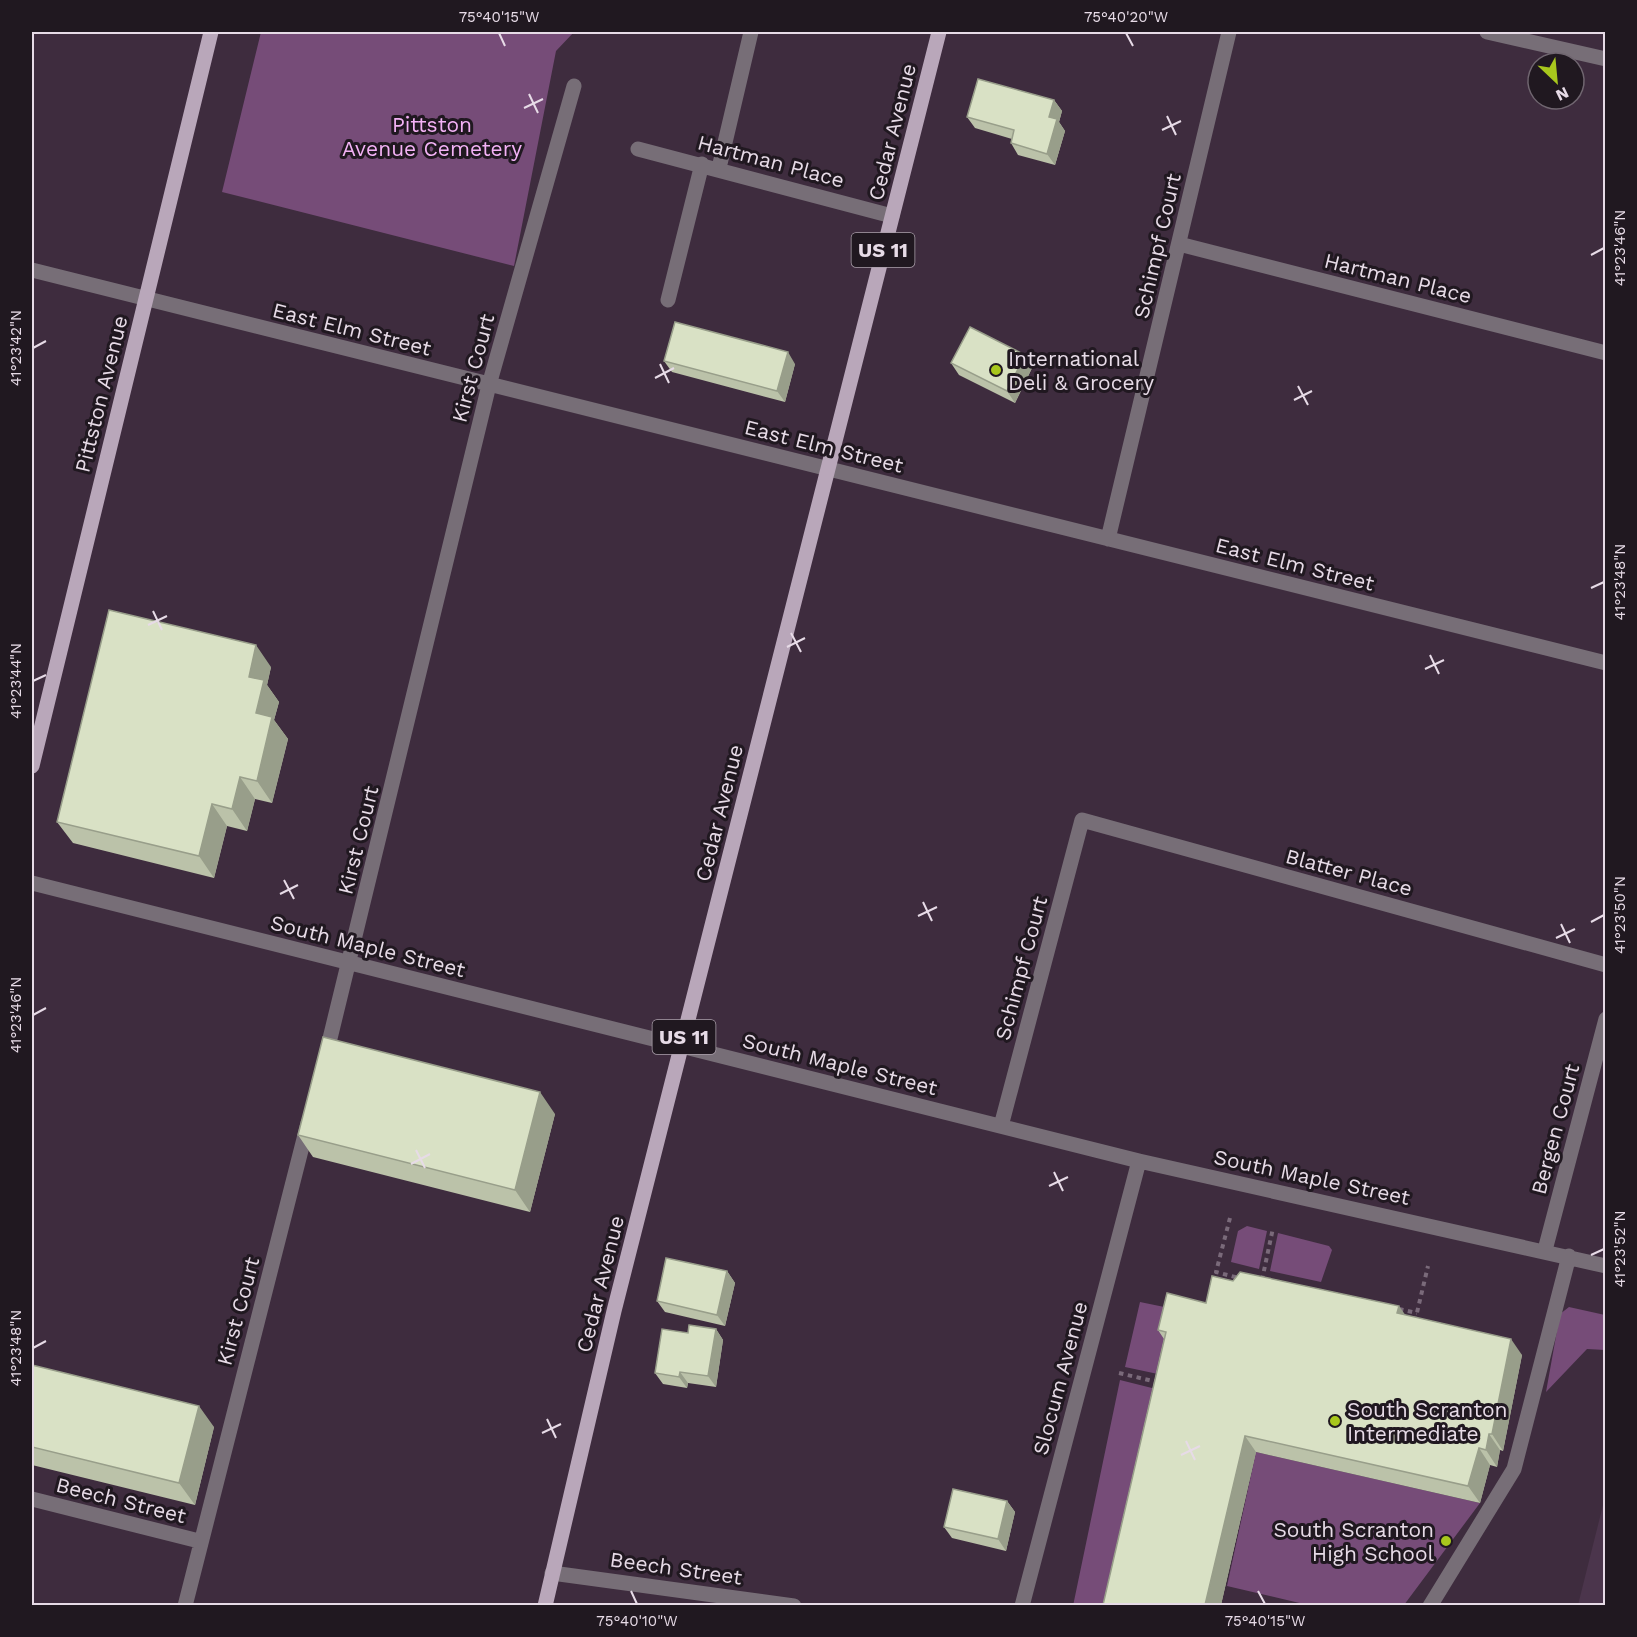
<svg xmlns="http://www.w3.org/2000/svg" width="1637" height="1637" font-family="'Work Sans',sans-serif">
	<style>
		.built { fill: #4b354c }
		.green { fill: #764c78 }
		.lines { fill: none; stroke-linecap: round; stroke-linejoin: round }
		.path { stroke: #7a6a7a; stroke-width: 4; stroke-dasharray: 4.5 4.5; stroke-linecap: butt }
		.minor { stroke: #776e77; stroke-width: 15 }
		.major { stroke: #b9a7ba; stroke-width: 15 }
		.wall { fill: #bbc2a9 }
		.shaded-wall { fill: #989e8a }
		.building { fill: #d9e1c5; stroke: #989e8a; stroke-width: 1.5 }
		.ticks { fill: none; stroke: #e7dbe7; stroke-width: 2 }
		.poi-dot { fill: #a8c71d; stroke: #201820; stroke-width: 2 }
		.labels { text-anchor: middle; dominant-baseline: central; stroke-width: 6; stroke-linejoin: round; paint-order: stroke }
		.shield { fill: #201820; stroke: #aba0ab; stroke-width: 1.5 }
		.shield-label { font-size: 20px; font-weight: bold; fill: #e7dbe7 }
		.park-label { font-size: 21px; fill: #f4b2f6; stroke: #201820 }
		.street-label { font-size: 21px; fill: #e7dbe7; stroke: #201820 }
		.poi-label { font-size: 21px; fill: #e7dbe7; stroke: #201820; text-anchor: start }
		.neatline { fill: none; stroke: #e7dbe7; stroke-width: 2 }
		.ticks-label { font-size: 15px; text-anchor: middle; fill: #e7dbe7 }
	</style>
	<rect width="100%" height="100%" fill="#3e2c3e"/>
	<path class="built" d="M1605,1497V1605H1578Z"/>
	<path class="green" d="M261,32H574L556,51L514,266L222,192Z
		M1247,1226L1267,1231L1259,1269L1231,1262L1238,1231Z
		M1278,1233L1329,1246L1332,1250L1321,1282L1270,1271Z
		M1140,1302L1179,1310L1172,1377L1125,1367Z
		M1569,1307L1605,1315V1350L1587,1349L1546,1392L1560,1314Z
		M1120,1380L1168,1392L1119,1605L1073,1606Z
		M1256,1452L1480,1503L1404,1605H1308L1227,1586Z"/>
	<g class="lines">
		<path class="path" d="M1230,1218L1216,1272L1239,1278
			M1262,1280L1273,1228
			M1399,1309L1417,1313
			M1415,1321L1428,1266
			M1119,1373L1157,1382"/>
		<path class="minor" d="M1487,32L1606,59
			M638,149L892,216
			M719,168L751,32
			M1179,244L1606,353
			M32,270L1606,663
			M668,300L702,164
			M1108,539L1229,32
			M32,883L1139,1161L1606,1266
			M325,1059L489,385L574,86
			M1001,1126L1082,820L1606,965
			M1545,1250L1606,1019
			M32,1499L199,1541
			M552,1573L794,1606
			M185,1606L308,1123
			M1022,1606L1139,1161
			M1430,1606L1514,1469L1569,1256"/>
		<path class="major" d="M32,766L211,32
			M545,1606L614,1311L939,32"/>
	</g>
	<path class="wall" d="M1054,100L1062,111L1059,122L1065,131L1055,165L1018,155L1011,143L1012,139L975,128L967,117Z
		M664,361L795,364L785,402L672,372Z
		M951,363L1033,366L1015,403L959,375Z
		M271,667L267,685L279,702L274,720L288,739L272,803L255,799L247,831L227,826L214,878L73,843L57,822Z
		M555,1114L530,1212L313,1157L298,1135Z
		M727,1271L735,1283L725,1326L665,1312L657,1301Z
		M1233,1281L1406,1315L1522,1355L1503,1451L1500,1450L1497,1467L1490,1465L1480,1503L1256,1452L1221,1605H1103L1164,1339L1158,1330L1206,1303Z
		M716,1329L723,1340L716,1387L688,1383L687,1388L663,1384L655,1373Z
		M32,1365L214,1427L195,1505L32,1465Z
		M1007,1501L1015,1512L1006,1551L952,1538L944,1527Z"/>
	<path class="shaded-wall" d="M1054,100L1062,111L1059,122L1065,131L1055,165L1047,154L1049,117Z
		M788,352L795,364L785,402L777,391Z
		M1025,355L1033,366L1015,403L1007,391Z
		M256,645L271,667L267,685L279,702L274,720L288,739L272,803L257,781L256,713L249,677Z
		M240,777L255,799L247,831L232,809Z
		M212,804L227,826L214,878L199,856Z
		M540,1092L555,1114L530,1212L515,1190Z
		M727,1271L735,1283L725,1326L717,1315Z
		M1399,1306L1411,1323L1397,1313Z
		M716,1329L723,1340L716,1387L708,1376Z
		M1511,1339L1522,1355L1503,1451L1492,1434Z
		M680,1372L688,1383L687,1388L679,1377Z
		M199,1406L214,1427L195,1505L179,1483Z
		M1489,1434L1500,1450L1497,1467L1486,1450Z
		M1245,1436L1256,1452L1221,1605H1205Z
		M1479,1448L1490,1465L1480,1503L1468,1486Z
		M1007,1501L1015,1512L1006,1551L998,1539Z"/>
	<path class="building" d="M978,79L1054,100L1049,117L1057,119L1047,154L1011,143L1014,130L967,117Z
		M675,322L788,352L777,391L664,361Z
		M970,327L1025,355L1007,391L951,363Z
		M109,610L256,645L249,677L264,680L256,713L272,717L257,781L240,777L232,809L212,804L199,856L57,822Z
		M323,1037L540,1092L515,1190L298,1135Z
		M666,1258L727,1271L717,1315L657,1301Z
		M1240,1272L1399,1306L1397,1313L1511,1339L1492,1434H1489L1486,1450L1479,1448L1468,1486L1245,1436L1205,1605H1103L1166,1332L1158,1330L1167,1293L1206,1303L1212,1276L1233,1281Z
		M689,1325L716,1329L708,1376L680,1372L679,1377L655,1373L662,1329L688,1333Z
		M32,1365L199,1406L179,1483L32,1447Z
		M953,1489L1007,1501L998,1539L944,1527Z"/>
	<path class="ticks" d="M499,33L505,46M1126,33L1133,46M529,94L538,113M524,108L543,99M1167,116L1176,135M1162,130L1181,121M1591,255L1604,248M33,348L46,341M660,364L669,383M655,378L674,368M1298,386L1308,405M1294,400L1312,391M1591,588L1604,582M153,611L162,630M148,625L167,616M791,633L801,652M787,647L805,638M1430,655L1439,674M1425,669L1444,660M33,681L46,675M284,880L294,899M280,894L298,885M923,902L932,921M918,916L937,907M1591,922L1604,915M1561,924L1570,943M1556,938L1575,929M33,1015L46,1008M416,1150L425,1168M411,1164L430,1154M1054,1172L1063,1191M1049,1186L1068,1177M1591,1255L1604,1249M33,1348L46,1341M547,1419L556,1438M542,1433L561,1424M1186,1441L1195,1460M1181,1455L1200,1446M631,1591L637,1604M1258,1591L1265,1604"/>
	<g class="poi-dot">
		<circle cx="996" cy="370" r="6"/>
		<circle cx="1335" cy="1421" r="6"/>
		<circle cx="1446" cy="1541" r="6"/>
	</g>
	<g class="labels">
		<g class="shield">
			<rect x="851.5" y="233" width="63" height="34" rx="4.5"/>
			<rect x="652.5" y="1020" width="63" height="34" rx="4.5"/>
		</g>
		<g class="shield-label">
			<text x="883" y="250">US 11</text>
			<text x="684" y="1037">US 11</text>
		</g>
		<g class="park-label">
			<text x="432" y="124">Pittston<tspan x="432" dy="24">Avenue Cemetery</tspan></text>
		</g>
		<g class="street-label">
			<text transform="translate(892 132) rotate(-76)">Cedar Avenue</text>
			<text transform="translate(771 161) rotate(15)">Hartman Place</text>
			<text transform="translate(1157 246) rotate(-77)">Schimpf Court</text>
			<text transform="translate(1398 278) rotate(14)">Hartman Place</text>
			<text transform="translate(352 329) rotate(14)">East Elm Street</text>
			<text transform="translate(473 368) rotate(-75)">Kirst Court</text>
			<text transform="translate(101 394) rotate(-76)">Pittston Avenue</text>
			<text transform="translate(824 446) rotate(14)">East Elm Street</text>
			<text transform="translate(1295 564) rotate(14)">East Elm Street</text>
			<text transform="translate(719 813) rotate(-76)">Cedar Avenue</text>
			<text transform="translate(358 840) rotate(-76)">Kirst Court</text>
			<text transform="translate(1349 872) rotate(15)">Blatter Place</text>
			<text transform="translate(368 946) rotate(14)">South Maple Street</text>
			<text transform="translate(1021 968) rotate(-75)">Schimpf Court</text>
			<text transform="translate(840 1064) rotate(14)">South Maple Street</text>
			<text transform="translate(1555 1129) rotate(-75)">Bergen Court</text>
			<text transform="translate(1312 1177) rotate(12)">South Maple Street</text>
			<text transform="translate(600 1284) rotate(-76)">Cedar Avenue</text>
			<text transform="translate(238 1311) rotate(-75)">Kirst Court</text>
			<text transform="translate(1060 1378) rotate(-75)">Slocum Avenue</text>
			<text transform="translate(121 1500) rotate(14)">Beech Street</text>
			<text transform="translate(676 1568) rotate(8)">Beech Street</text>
		</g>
		<g class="poi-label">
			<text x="1008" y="358">International<tspan x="1008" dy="24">Deli &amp; Grocery</tspan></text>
			<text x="1347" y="1409">South Scranton<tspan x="1347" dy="24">Intermediate</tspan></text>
			<text x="1434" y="1529" text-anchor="end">South Scranton<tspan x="1434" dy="24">High School</tspan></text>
		</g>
	</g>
	<rect width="1637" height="1637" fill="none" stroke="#201820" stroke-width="66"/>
	<g transform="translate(1556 81) rotate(154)"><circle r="28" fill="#201820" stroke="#706670" stroke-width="1.5"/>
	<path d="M0-4.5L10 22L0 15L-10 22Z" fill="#a8c71d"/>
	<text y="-9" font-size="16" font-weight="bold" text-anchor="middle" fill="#e7dbe7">N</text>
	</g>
	<rect x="33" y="33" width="1571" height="1571" class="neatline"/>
	<g class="ticks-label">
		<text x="499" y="22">75°40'15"W</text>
		<text x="1126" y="22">75°40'20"W</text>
		<text transform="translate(1620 248) rotate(-90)" y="5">41°23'46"N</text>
		<text transform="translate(16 348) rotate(-90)" y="5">41°23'42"N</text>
		<text transform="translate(1620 582) rotate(-90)" y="5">41°23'48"N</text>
		<text transform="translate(16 681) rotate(-90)" y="5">41°23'44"N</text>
		<text transform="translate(1620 915) rotate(-90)" y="5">41°23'50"N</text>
		<text transform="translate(16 1015) rotate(-90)" y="5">41°23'46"N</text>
		<text transform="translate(1620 1249) rotate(-90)" y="5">41°23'52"N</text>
		<text transform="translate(16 1348) rotate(-90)" y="5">41°23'48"N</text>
		<text x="637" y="1626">75°40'10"W</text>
		<text x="1265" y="1626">75°40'15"W</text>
	</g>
</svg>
